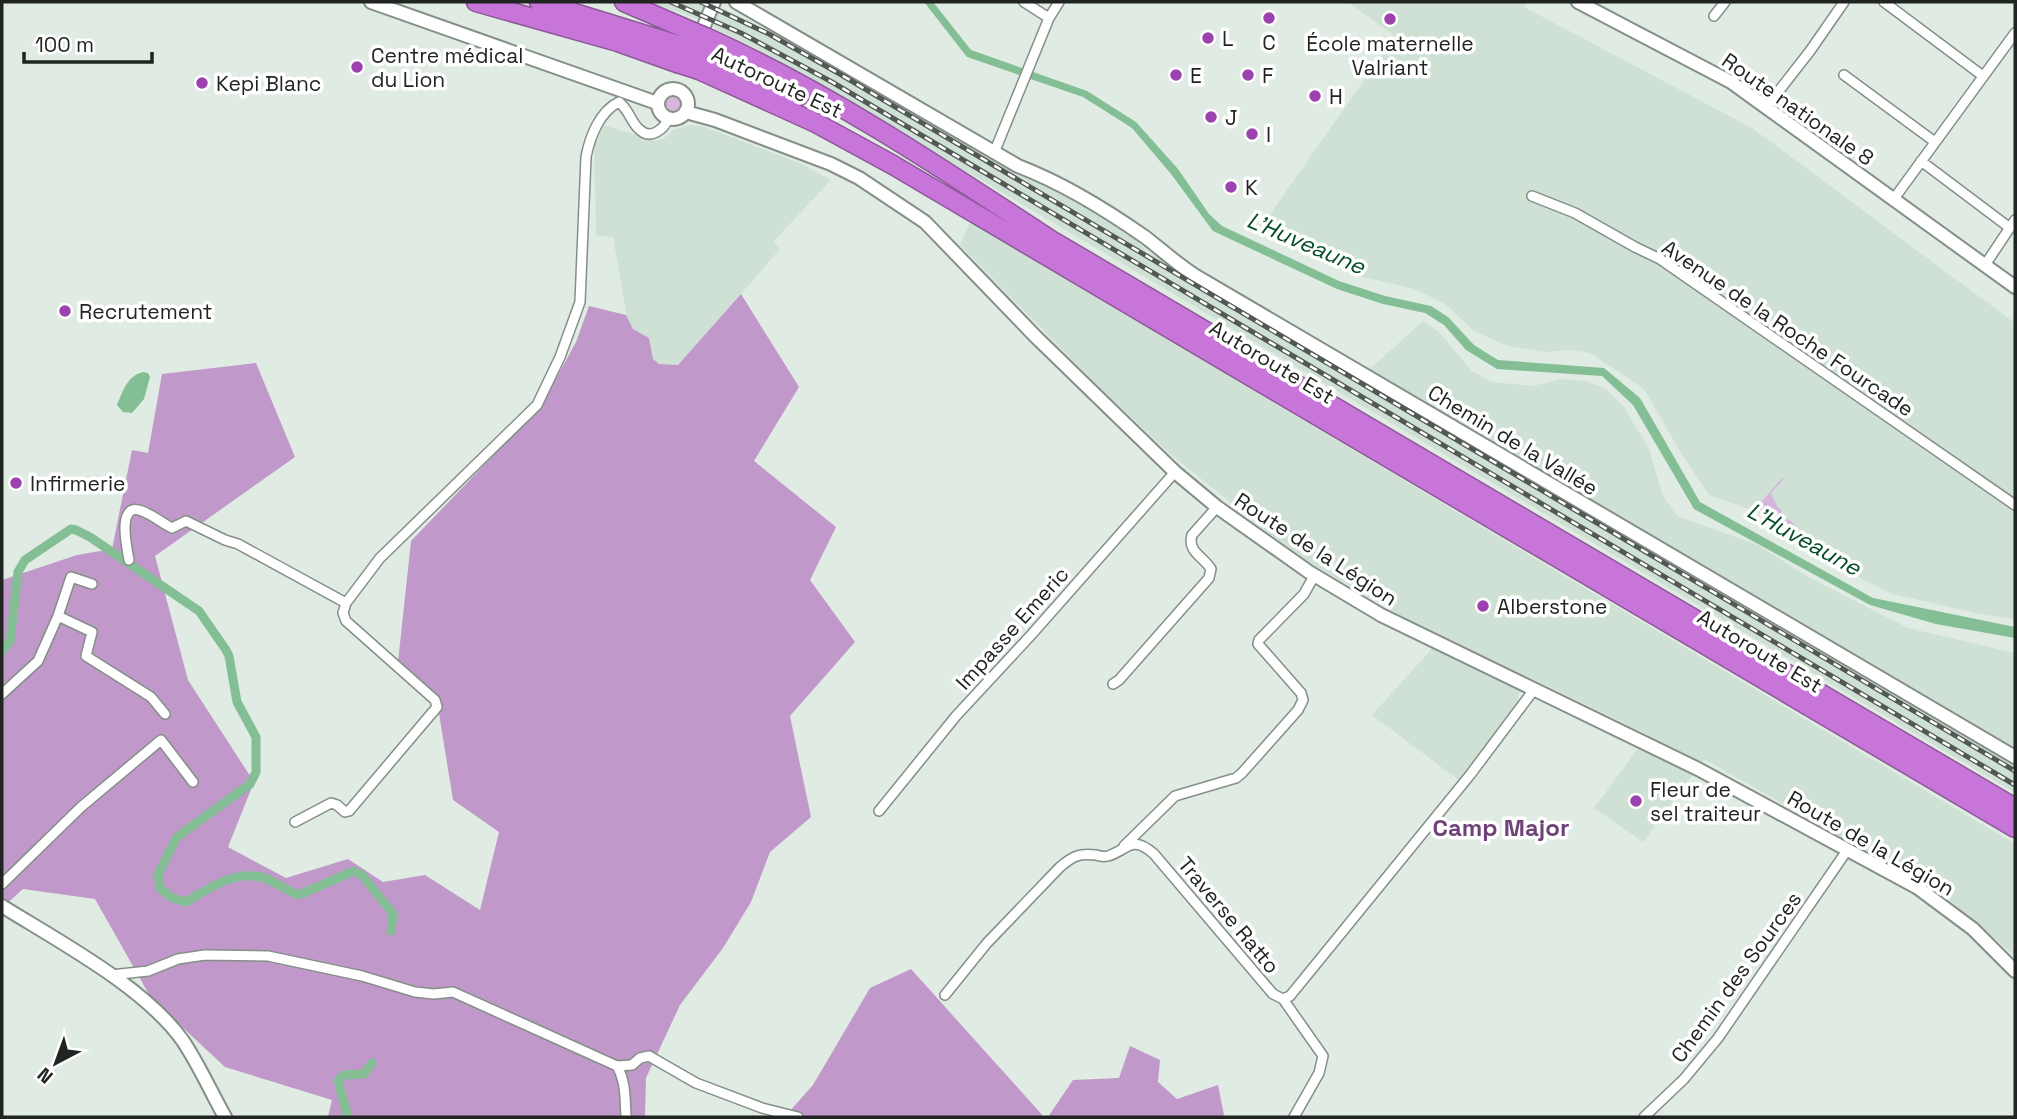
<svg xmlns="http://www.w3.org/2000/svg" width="2017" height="1119" font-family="'Space Grotesk',sans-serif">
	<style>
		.built { fill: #cfe1d4 }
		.green { fill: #d5b7db }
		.forest { fill: #c198ca }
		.water { fill: #83be95 }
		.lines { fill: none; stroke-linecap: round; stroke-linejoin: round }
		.canal { stroke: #83be95; stroke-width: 9 }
		.minor-casing { stroke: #848f87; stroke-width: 12 }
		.tertiary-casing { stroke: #848f87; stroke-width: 16 }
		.secondary-casing { stroke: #848f87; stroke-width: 16 }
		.motorway-casing { stroke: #8d5998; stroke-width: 21 }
		.minor { stroke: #fff; stroke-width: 9 }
		.tertiary { stroke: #fff; stroke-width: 12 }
		.secondary { stroke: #fff; stroke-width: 12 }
		.motorway { stroke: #c775d8; stroke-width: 18 }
		.rail-casing { stroke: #525854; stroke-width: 5 }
		.rail { stroke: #fff; stroke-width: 2.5; stroke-dasharray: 8; stroke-linecap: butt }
		.motorway-bridge-casing { stroke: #8d5998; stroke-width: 21; stroke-linecap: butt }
		.motorway-bridge { stroke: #c775d8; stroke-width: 18 }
		.poi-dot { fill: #9c42ae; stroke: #fff; stroke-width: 2.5 }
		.labels { text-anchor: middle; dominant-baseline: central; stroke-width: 7; stroke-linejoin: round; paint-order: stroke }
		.poi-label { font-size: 21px; fill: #212522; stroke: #fff; text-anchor: start }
		.street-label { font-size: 21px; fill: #212522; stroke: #fff }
		.water-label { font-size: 23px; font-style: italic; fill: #054e29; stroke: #fff }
		.quarter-label { font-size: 24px; font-weight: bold; fill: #6e4278; stroke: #fff }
	</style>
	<rect width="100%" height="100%" fill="#e0ece3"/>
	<path class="built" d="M649,2H708L750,21L869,87L1018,175L1046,184L1132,235L1146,251L1361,377L1423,321L1438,331L1472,371L1491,382L1533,386L1561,379L1586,381L1606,389L1624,407L1649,449L1663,496L1677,516L1758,545L1808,577L1908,628L2015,653V793L836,94L754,47L715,29L714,25Z
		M1348,2H1527L1524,7L1752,128L2015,323V619L1980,614L1892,594L1862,579L1757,512L1709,495L1681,453L1644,389L1590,353L1570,350L1546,352L1507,346L1474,331L1445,304L1414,289L1347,273L1315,259L1264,223L1395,36Z
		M603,125L657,141L664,138L673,130L689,125L702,126L802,164L831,180L773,242L780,249L679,365L659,364L653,359L649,338L633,329L628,323L613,237L596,235L594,145Z
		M970,222L2015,844V956L1945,896L1704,759L1643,842L1594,808L1648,735L1527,676L1518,696V708L1460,781L1372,715L1429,652L1439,636L1420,627L1293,553L1169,453L1085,373L960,245Z"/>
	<path class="green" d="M662 105a10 10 0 1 1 20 0a10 10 0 1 1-20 0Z
		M1782,478L1783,480L1771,493L1777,506L1782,511L1780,516L1787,521L1789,519L1798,529L1796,533L1756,508Z"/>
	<path class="forest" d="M741,294L799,387L754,461L836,527L810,580L855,642L790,716L811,817L770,852L751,902L723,948L680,1005L646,1078L645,1117H328L332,1100L225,1067L151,998L95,899L23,889L2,908V580L77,555L112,549L132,450L148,453L162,374L256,363L295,457L155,556L188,680L254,782L228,847L286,878L348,859L383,882L425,875L480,910L499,832L453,800L437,701L398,662L411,541L541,406L576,342L589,306L626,315L633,329L649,338L653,359L659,364L678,365Z
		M911,969L1044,1117H801L788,1113L813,1085L870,988Z
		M1130,1046L1160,1060L1158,1082L1177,1099L1218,1085L1224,1115L1223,1117H1048L1073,1080L1119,1078Z"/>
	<path class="water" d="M924,2H933L971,50L1087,91L1136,122L1178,169L1209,214L1222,226L1339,281L1385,296L1431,306L1448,317L1474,345L1498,360L1604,368L1640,398L1700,502L1873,598L2015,627V638L1936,624L1870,605L1694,509L1633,405L1602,376L1497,369L1466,350L1444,325L1425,313L1383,304L1337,289L1213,231L1171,174L1132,128L1083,97L967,57Z
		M143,372L148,373L150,377L144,399L132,413L123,412L117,405C123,391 127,376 143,372Z"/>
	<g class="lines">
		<path class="canal" d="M2,651L10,641L18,572L25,560L71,529L76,530L90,537L199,611L226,650L229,656L237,702L256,737V772L250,784L177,837L158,874L160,888L172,898L186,902C209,888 236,869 265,878C275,882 285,889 295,894H301L354,871L362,875L393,914L391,931
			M348,1117L338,1081L343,1075L364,1074L372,1063"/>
		<defs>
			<path id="minor" d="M1024,2L1049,18
				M1884,2L1983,76
				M1714,16L1725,2
				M1844,75L1935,142
				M1767,106L1810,51L1844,2
				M994,153L1049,18L1059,2
				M1921,161L2010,228
				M1532,196L1575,213L1635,247L1660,259L2015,505
				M1893,200L2015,33
				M1985,265L2015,220
				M129,560C127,548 116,501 142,511C153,515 162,523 172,528L186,521L225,540L238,544L346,603
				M58,616L71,577L92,584
				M1113,684L1119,680L1209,578L1211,569C1203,556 1187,552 1192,535L1217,507
				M2,694L38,661L58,616L92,632L86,656L151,697L165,714
				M879,811L956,716L1032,634L1175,472
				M295,822L331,803L337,805L345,812L349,811L437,707L435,700L346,621L343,613L346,603L380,558L537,405L560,357L580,302L586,157C590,136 600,111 619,102C630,111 631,123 640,130C651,140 664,129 668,119
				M1124,846L1175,796L1236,778L1242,773L1298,710L1303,700L1301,693L1258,644L1259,640L1304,594L1314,576
				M2,884L81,807L161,740L193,782
				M111,975L148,971L178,959L205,955L268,956L362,976L415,992L434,994L453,992L617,1066L632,1065L640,1058L649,1056L696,1083L762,1108L798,1117
				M945,995L987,943L1060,867C1073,856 1079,853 1096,855C1099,856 1104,857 1108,856C1128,850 1131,834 1154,854L1273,994L1283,999L1290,996L1470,775L1533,691
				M1283,999L1323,1056L1319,1073L1294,1117
				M617,1066C626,1082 625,1099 626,1117
				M1644,1117L1684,1079L1718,1038L1848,849"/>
			<path id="tertiary" d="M736,2L1018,166C1063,183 1105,209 1145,237C1162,250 1178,265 1196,276L2015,757
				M2,906C58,941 145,987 183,1041C199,1065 211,1092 225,1117"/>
			<path id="secondary" d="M371,2L657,103
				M1578,2L1731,82L2015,287
				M698,40L714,2
				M658 104a15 15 0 1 1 30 0a15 15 0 1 1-30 0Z
				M686,112L715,120L831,164L859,178L925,222L1036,337L1175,472L1217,507L1309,572L1381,615L1698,769L1918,888L1973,929L2015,971"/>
			<path id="motorway" d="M476,2L618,42L677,63
				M539,2L685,47
				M624,2L691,31
				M708,38C829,93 940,167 1051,240L2015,808
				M702,53L799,96
				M699,70L816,123L893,165L2015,828"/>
		</defs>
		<use href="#minor" class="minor-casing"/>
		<use href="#tertiary" class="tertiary-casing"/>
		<use href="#secondary" class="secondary-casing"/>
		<use href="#motorway" class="motorway-casing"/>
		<use href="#minor" class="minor"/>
		<use href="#tertiary" class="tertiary"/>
		<use href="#secondary" class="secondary"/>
		<use href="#motorway" class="motorway"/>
		<defs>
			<path id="rail" d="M671,2L741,33L832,82L2015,785
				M701,2L769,34L838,73L2015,771"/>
		</defs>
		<use href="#rail" class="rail-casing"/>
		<use href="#rail" class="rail"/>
		<defs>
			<path id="motorway-bridge" d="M691,31L708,38
				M685,47L702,53
				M677,63L699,70"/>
		</defs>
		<use href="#motorway-bridge" class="motorway-bridge-casing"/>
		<use href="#motorway-bridge" class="motorway-bridge"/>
	</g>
	<g class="poi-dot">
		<circle cx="1269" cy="18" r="7"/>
		<circle cx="1390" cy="19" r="7"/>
		<circle cx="1208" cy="38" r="7"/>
		<circle cx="357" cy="67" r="7"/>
		<circle cx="1176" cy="75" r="7"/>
		<circle cx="1248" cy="75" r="7"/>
		<circle cx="202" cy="83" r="7"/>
		<circle cx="1315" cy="96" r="7"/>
		<circle cx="1211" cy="117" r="7"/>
		<circle cx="1252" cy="134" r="7"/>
		<circle cx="1231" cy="187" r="7"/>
		<circle cx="65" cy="311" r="7"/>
		<circle cx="16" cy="483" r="7"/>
		<circle cx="1483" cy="606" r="7"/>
		<circle cx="1636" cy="801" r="7"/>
	</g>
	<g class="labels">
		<g class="poi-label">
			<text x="1222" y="38">L</text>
			<text x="1269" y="42" text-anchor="middle">C</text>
			<text x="1390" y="43" text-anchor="middle">École maternelle<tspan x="1390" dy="24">Valriant</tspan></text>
			<text x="371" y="55">Centre médical<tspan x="371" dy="24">du Lion</tspan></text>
			<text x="1190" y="75">E</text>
			<text x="1262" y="75">F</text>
			<text x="216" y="83">Kepi Blanc</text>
			<text x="1329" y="96">H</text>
			<text x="1225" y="117">J</text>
			<text x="1266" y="134">I</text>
			<text x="1245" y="187">K</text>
			<text x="79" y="311">Recrutement</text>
			<text x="30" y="483">Infirmerie</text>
			<text x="1497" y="606">Alberstone</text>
			<text x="1650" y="789">Fleur de<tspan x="1650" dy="24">sel traiteur</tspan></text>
		</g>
		<g class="street-label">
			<text transform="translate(777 82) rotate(25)">Autoroute Est</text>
			<text transform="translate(1798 109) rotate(35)">Route nationale 8</text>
			<text transform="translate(1788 328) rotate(34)">Avenue de la Roche Fourcade</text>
			<text transform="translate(1272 362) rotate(31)">Autoroute Est</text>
			<text transform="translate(1513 440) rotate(31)">Chemin de la Vallée</text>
			<text transform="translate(1316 549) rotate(33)">Route de la Légion</text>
			<text transform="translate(1012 628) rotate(-48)">Impasse Emeric</text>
			<text transform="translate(1760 651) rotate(31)">Autoroute Est</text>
			<text transform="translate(1871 843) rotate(30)">Route de la Légion</text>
			<text transform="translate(1229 915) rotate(50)">Traverse Ratto</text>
			<text transform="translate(1736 977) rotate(-54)">Chemin des Sources</text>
		</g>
		<g class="water-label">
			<text transform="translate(1306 243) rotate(23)">L'Huveaune</text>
			<text transform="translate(1804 539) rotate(29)">L'Huveaune</text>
		</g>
		<g class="quarter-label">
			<text x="1501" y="827">Camp Major</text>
		</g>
	</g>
	<rect width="2017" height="1119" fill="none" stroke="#212522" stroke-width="7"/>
	<g transform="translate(56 1063) rotate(221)" stroke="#ffffff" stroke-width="5" paint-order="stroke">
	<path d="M0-5L12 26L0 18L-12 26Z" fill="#212522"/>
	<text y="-10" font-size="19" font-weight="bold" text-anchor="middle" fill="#212522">N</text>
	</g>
	<path d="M24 52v10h128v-10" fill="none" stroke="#212522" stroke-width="3.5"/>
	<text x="35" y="52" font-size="21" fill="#212522" stroke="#ffffff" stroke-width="5" paint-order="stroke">100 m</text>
</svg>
